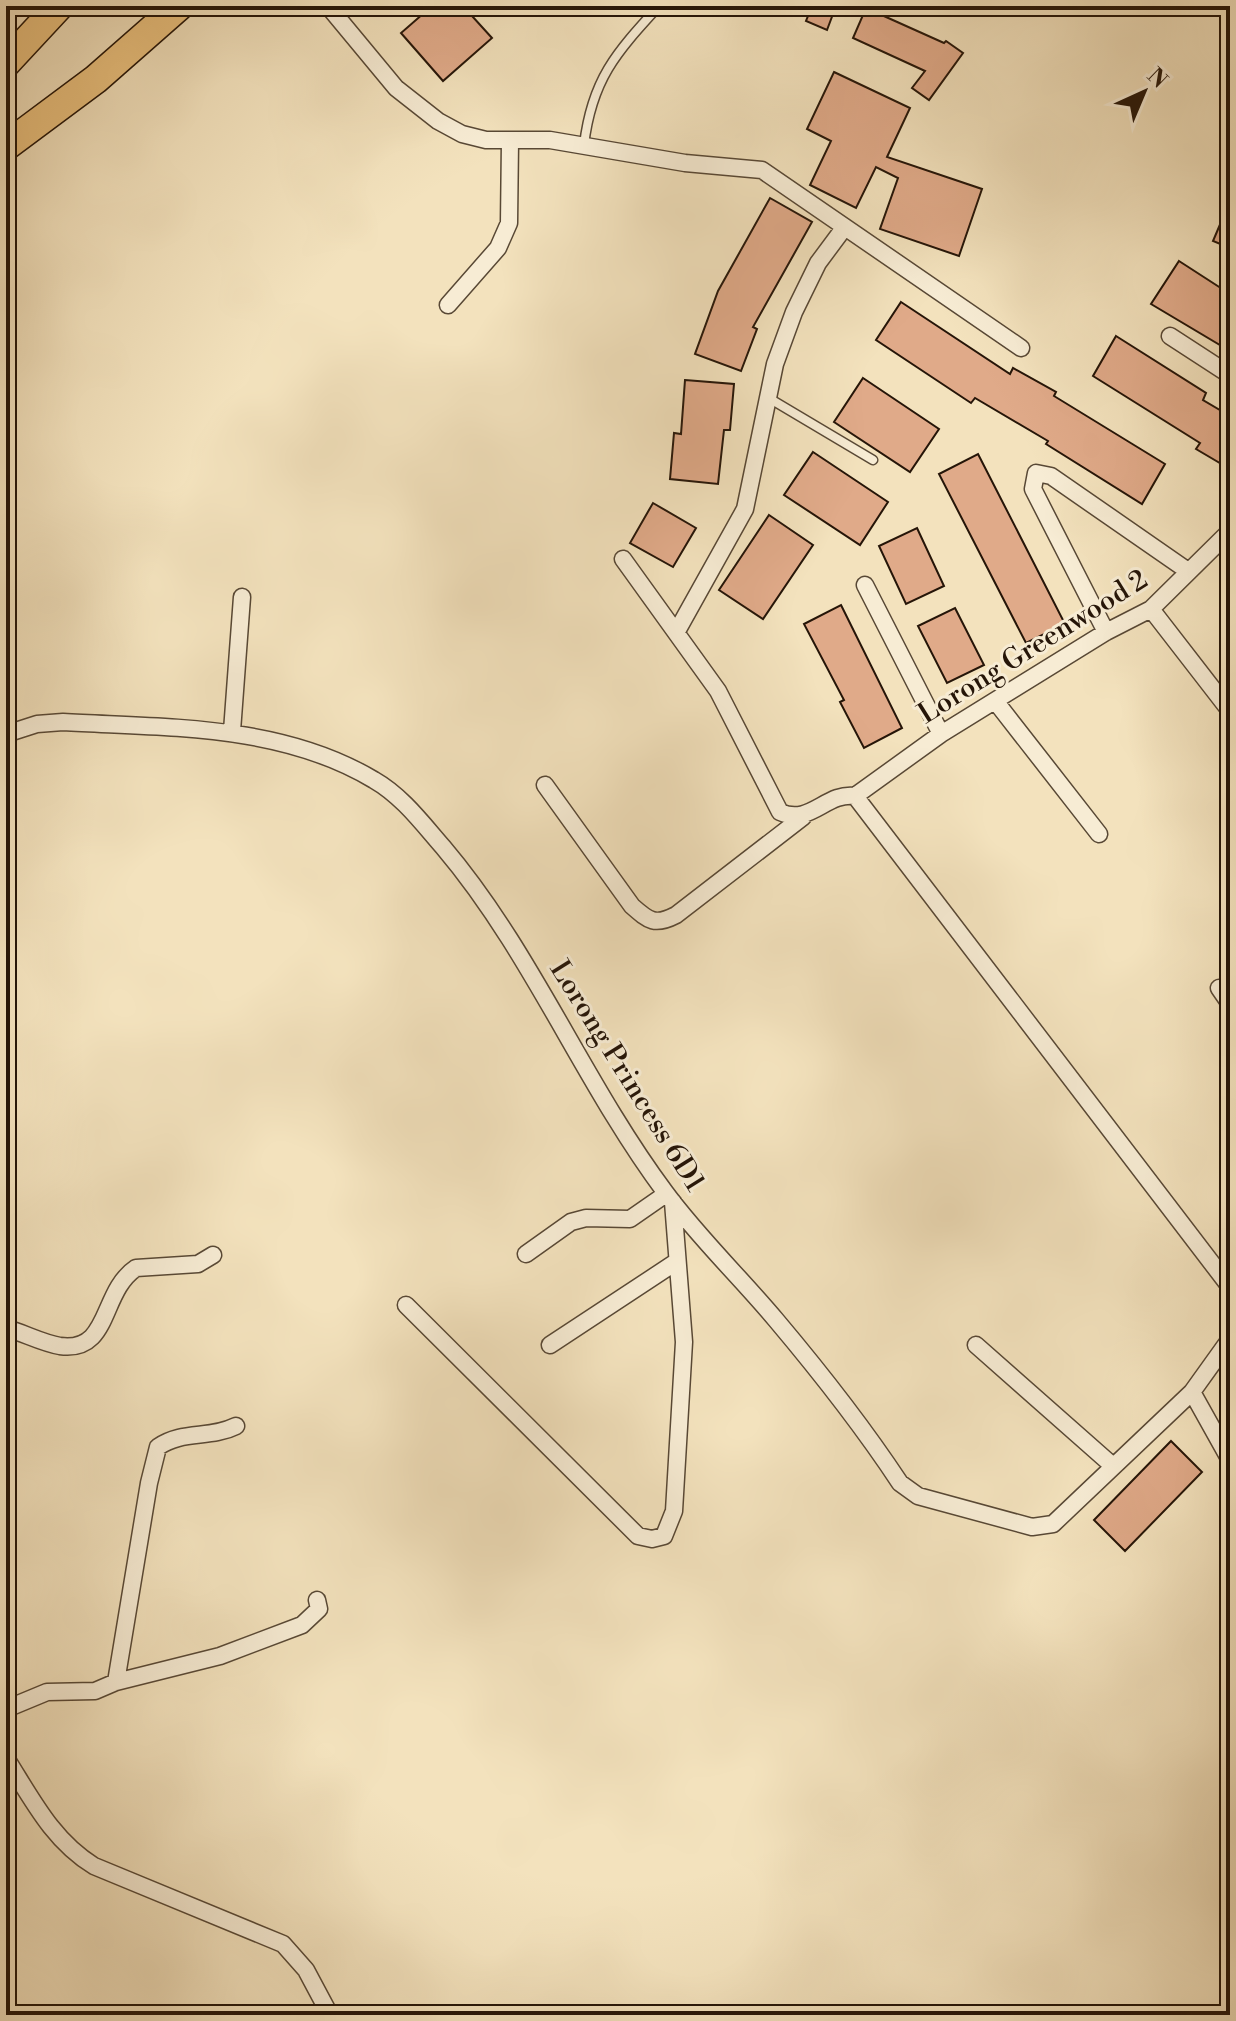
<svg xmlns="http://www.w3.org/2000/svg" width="1236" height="2021" font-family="'Libre Bodoni',serif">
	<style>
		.building { fill: #e0aa89; stroke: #251508; stroke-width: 2 }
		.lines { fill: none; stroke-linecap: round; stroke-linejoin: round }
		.service-casing { stroke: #584835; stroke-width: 11 }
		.minor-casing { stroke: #584835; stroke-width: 19 }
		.trunk-casing { stroke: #251508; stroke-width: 31 }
		.service { stroke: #f7ecd4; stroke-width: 8 }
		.minor { stroke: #f7ecd4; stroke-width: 16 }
		.trunk { stroke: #eac17e; stroke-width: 28 }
		.labels { text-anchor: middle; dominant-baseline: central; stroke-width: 6; stroke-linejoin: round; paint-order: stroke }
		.street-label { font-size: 28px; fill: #251508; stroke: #f7ecd4 }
	</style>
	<rect width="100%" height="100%" fill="#f3e2bd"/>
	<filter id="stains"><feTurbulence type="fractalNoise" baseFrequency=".0025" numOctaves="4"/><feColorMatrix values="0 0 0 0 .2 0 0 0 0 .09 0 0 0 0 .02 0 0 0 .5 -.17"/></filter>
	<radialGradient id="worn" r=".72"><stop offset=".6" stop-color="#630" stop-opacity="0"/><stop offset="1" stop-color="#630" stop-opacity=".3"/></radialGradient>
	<path class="building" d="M432,6H463L492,38L443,81L401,33Z
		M812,6H836L827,30L806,21Z
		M866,8L944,43L946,41L963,53L929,100L912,88L925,71L853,38Z
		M834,72L910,108L887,157L982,189L959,256L880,229L898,178L876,167L856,208L810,185L831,141L807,129Z
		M770,198L812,222L753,327L757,329L741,371L695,354L718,291Z
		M1230,201V248L1213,241Z
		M1179,261L1230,294V351L1151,304Z
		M901,302L1010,374L1013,368L1056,392L1054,396L1165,464L1142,504L1046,444L1048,441L975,398L971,403L876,340Z
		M1116,336L1206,393L1203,400L1230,416V469L1196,449L1200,443L1093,376Z
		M863,378L939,429L910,472L834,422Z
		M685,380L734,384L730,430H724L718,484L670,479L674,433L681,434Z
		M813,452L888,502L860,545L784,495Z
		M978,454L1065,624L1026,643L939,474Z
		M653,503L696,528L673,567L630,543Z
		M769,515L813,545L763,619L719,590Z
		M917,528L944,586L906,604L879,546Z
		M841,605L902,728L864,748L840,702L844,700L804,624Z
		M955,608L984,665L947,683L918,626Z
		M1171,1441L1202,1472L1125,1551L1094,1520Z"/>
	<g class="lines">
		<defs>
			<path id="service" d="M584,145C592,79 616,53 659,6
				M767,397L873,460"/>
			<path id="minor" d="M328,6L396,88L438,121L462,134L486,140H550L685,163L762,170L1021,348
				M448,305L498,248L509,223L510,141
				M1170,336L1230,375
				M623,559L718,691L780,812C810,826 826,792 855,796
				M865,585L941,734
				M1151,609L1230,711
				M677,631L745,509L775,364L794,312L818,263L844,228
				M1106,632L1033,489L1036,473L1051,476L1188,571
				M996,702L1099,834
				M232,731L242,597
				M6,734L37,724L63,722C167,728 281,724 374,780C402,796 422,823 443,847C532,952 583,1082 665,1192C698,1237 740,1277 776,1320C819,1371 863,1427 900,1483L918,1496L1032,1527L1053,1524L1192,1392L1230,1339
				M545,785L632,906C649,921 655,926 676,915L803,817
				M855,796L1230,1287
				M855,796L941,734L1106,632L1151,609L1230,531
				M1219,988L1230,1004
				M526,1254L571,1222L586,1218L630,1219L666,1194
				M406,1305L638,1536L652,1539L664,1536L674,1511L684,1342L673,1202
				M6,1328C24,1333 42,1343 60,1346C111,1353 100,1292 136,1268L198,1264L213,1255
				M550,1345L676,1262
				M976,1345L1113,1466
				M1192,1392L1230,1460
				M116,1682L149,1483L158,1447C182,1430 210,1439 236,1426
				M6,1709L47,1692L95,1691L116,1682L220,1656L302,1625L319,1609L317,1600
				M6,1758C32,1799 52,1840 94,1866L283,1944L306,1970L330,2015"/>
			<path id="trunk" d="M6,63L59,6
				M6,146L96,79L179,6"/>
		</defs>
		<use href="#service" class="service-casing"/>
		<use href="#minor" class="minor-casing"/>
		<use href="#trunk" class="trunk-casing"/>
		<use href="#service" class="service"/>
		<use href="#minor" class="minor"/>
		<use href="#trunk" class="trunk"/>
	</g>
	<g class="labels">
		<g class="street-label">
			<text transform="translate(1033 647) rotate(-32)">Lorong Greenwood 2</text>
			<text transform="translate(627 1076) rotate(58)">Lorong Princess 6D1</text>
		</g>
	</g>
	<rect width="1236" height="2021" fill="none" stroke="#f3e2bd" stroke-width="32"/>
	<rect x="8" y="8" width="1220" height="2005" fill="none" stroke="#251508" stroke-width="4"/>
	<rect x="16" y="16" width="1204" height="1989" fill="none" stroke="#251508" stroke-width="2"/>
	<g transform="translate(1144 92) rotate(44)" stroke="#f7ecd4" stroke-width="6" paint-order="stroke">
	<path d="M0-6L14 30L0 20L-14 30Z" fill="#251508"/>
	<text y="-12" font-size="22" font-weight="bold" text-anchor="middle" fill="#251508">N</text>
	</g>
	<rect width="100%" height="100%" filter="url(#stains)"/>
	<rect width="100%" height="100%" fill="url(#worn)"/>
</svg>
